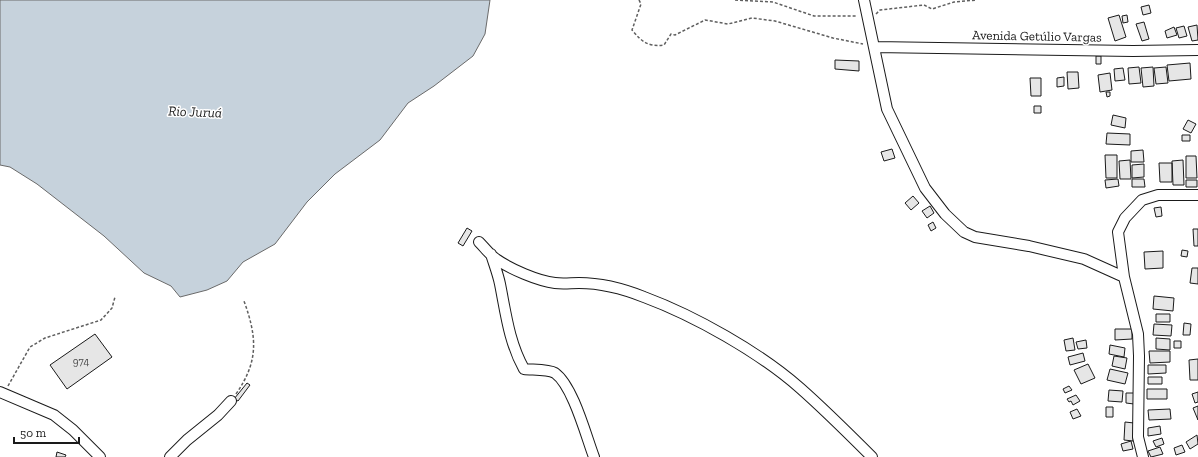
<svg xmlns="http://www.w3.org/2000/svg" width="1198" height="457" font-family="'Zilla Slab',serif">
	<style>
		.water { fill: #c6d2dc; stroke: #6a6a6a }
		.building { fill: #e6e6e6; stroke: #1a1a1a }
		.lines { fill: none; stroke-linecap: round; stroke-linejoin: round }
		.minor-casing { stroke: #1a1a1a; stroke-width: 12 }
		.path { stroke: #5f5f5f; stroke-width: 1.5; stroke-dasharray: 3 2; stroke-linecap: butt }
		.minor { stroke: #fff; stroke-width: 10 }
		.labels { text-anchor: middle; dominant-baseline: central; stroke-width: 3; stroke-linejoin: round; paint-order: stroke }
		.number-label { font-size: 11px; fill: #4d4d4d }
		.street-label { font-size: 13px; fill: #1a1a1a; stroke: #fff }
		.water-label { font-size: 14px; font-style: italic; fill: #1a1a1a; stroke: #fff }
	</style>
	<rect width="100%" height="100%" fill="#fff"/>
	<path class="water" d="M0,0H490L485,34L473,56L434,86L408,103L380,140L335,174L307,202L275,244L243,262L227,281L207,290L180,297L171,286L144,273L104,236L37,184L10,167L0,165Z"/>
	<path class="building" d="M1149,5L1151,13L1143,15L1141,7Z
		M1119,15L1126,37L1115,41L1108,18Z
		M1127,15L1128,22L1123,23L1122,16Z
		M1144,22L1149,39L1142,41L1136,24Z
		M1197,25L1198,40L1192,41L1188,27Z
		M1184,26L1187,36L1179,38L1176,28Z
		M1174,27L1177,35L1167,38L1165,31Z
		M1096,56H1101V64H1096Z
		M835,60L859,61V71L835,69Z
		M1190,63L1191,79L1169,81L1167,65Z
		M1139,67L1141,83L1129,84L1128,68Z
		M1153,67L1154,86L1143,87L1141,68Z
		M1166,67L1168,83L1156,84L1154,68Z
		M1123,68L1125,80L1115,81L1114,69Z
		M1067,72H1078L1079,88L1068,89Z
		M1110,73L1112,90L1100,92L1098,75Z
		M1064,77V86L1057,87V78Z
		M1030,78H1041V96H1031Z
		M1106,92H1110V96L1107,97Z
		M1034,106H1041V113H1034Z
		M1113,115L1126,118L1125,128L1111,125Z
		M1188,120L1196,124L1191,133L1183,129Z
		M1107,133L1130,134V145L1106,144Z
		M1182,135H1190V141H1182Z
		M892,149L895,158L884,161L881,152Z
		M1143,150L1144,162H1131V151Z
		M1105,155H1117V178H1106Z
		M1186,156H1196L1197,178H1186Z
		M1130,160L1131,179H1120L1119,161Z
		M1183,160L1184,185H1173L1172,161Z
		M1159,163H1172V182H1160Z
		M1144,164V177L1132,178V165Z
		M1118,179L1119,186L1106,188L1105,180Z
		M1132,179H1144L1145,187H1132Z
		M1186,180H1197V187H1186Z
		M913,196L919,203L911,210L905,203Z
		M930,206L934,213L927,218L922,211Z
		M1161,207L1162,216L1156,217L1154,208Z
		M933,222L936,228L931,231L928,225Z
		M467,228L472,231L463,246L458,243Z
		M1193,229H1198V246H1194Z
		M1182,250L1188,251L1187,257L1181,256Z
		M1163,251V268L1145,269L1144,252Z
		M1192,268H1198V284L1190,283Z
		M1154,296L1174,298L1173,311L1153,309Z
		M1156,314H1170V322H1156Z
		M1184,323L1191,324L1190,335H1183Z
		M1154,324L1172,325L1171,336L1153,335Z
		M1115,329H1132V339L1115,340Z
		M95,334L112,357L67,389L50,365Z
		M1073,338L1075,350L1066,351L1064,340Z
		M1156,338L1170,339V350L1156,349Z
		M1086,340L1087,348L1078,349L1076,342Z
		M1174,341H1181V348H1174Z
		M1110,345L1125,348L1124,357L1109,354Z
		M1149,351H1170V362L1150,363Z
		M1083,353L1085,361L1070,365L1068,357Z
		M1114,356L1127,358L1125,369L1112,366Z
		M1198,359V380H1190L1189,360Z
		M1088,364L1095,378L1081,384L1074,370Z
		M1148,365H1166V373L1148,374Z
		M1110,369L1128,373L1125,384L1107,380Z
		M1148,377H1162V384H1148Z
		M247,383L250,385L238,401L234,399Z
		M1069,386L1072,390L1065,393L1063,389Z
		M1147,389H1167V399H1147Z
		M1109,390L1123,391L1122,402L1108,401Z
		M1198,392V402L1195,403L1192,394Z
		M1126,393H1134V404L1126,403Z
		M1076,395L1080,401L1073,405L1071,401L1069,402L1067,399Z
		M1198,406V420L1193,408Z
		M1106,407H1113V417H1106Z
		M1077,409L1081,416L1073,419L1070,412Z
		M1170,409L1171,419L1149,420L1148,410Z
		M1125,422L1134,423L1133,441L1124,440Z
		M1160,426L1161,434L1148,436V428Z
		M1197,435L1198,444L1190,449L1186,442Z
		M1162,438L1164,444L1156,447L1153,441Z
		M1131,441L1133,449L1123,451L1121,444Z
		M1182,445L1185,452L1176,455L1174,448Z
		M1160,447L1163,454L1151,457L1148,451Z
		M57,452L66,455L65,457H56Z"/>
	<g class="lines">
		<defs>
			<path id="minor" d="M864,0L887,109L925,188L945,214L964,232L975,237L1029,246L1084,259L1124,277
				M875,47L1133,51L1198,50
				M479,242C485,248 490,255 496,259C510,269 538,281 555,283C563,284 571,283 579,283C601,283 624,289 644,297C695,316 759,352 800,388C825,410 849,434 872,457
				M491,254C494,264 498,274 500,284C506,314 509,342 524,369C532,370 548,369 555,373C573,386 586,436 594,457
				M0,392L54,415L73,430L100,457
				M170,457L187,440L218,415L231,401
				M1143,457L1138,437L1139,356L1138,334L1124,277L1118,232L1125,218L1142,200L1158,195H1198"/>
		</defs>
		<use href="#minor" class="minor-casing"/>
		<path class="path" d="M639,0L641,4L632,30C642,42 648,47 664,45L671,34L675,35L705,20L728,24L752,18L775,21L833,38L863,44
			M735,0L773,2L814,16H857
			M876,14L880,10L924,5L932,9L954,2L977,0
			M8,386L30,347L45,338L101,320L112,308L115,297
			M236,394C259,361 257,337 244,301"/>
		<use href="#minor" class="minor"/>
	</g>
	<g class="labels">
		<g class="number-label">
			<text x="81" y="361">974</text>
		</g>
		<g class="street-label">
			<text transform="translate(1037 36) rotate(1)">Avenida Getúlio Vargas</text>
		</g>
		<g class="water-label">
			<text transform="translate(195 112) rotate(2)">Rio Juruá</text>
		</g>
	</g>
	<path d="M14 437v6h65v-6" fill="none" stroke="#1a1a1a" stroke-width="2"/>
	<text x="20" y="437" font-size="12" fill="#1a1a1a" stroke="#ffffff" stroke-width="3" paint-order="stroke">50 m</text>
</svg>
